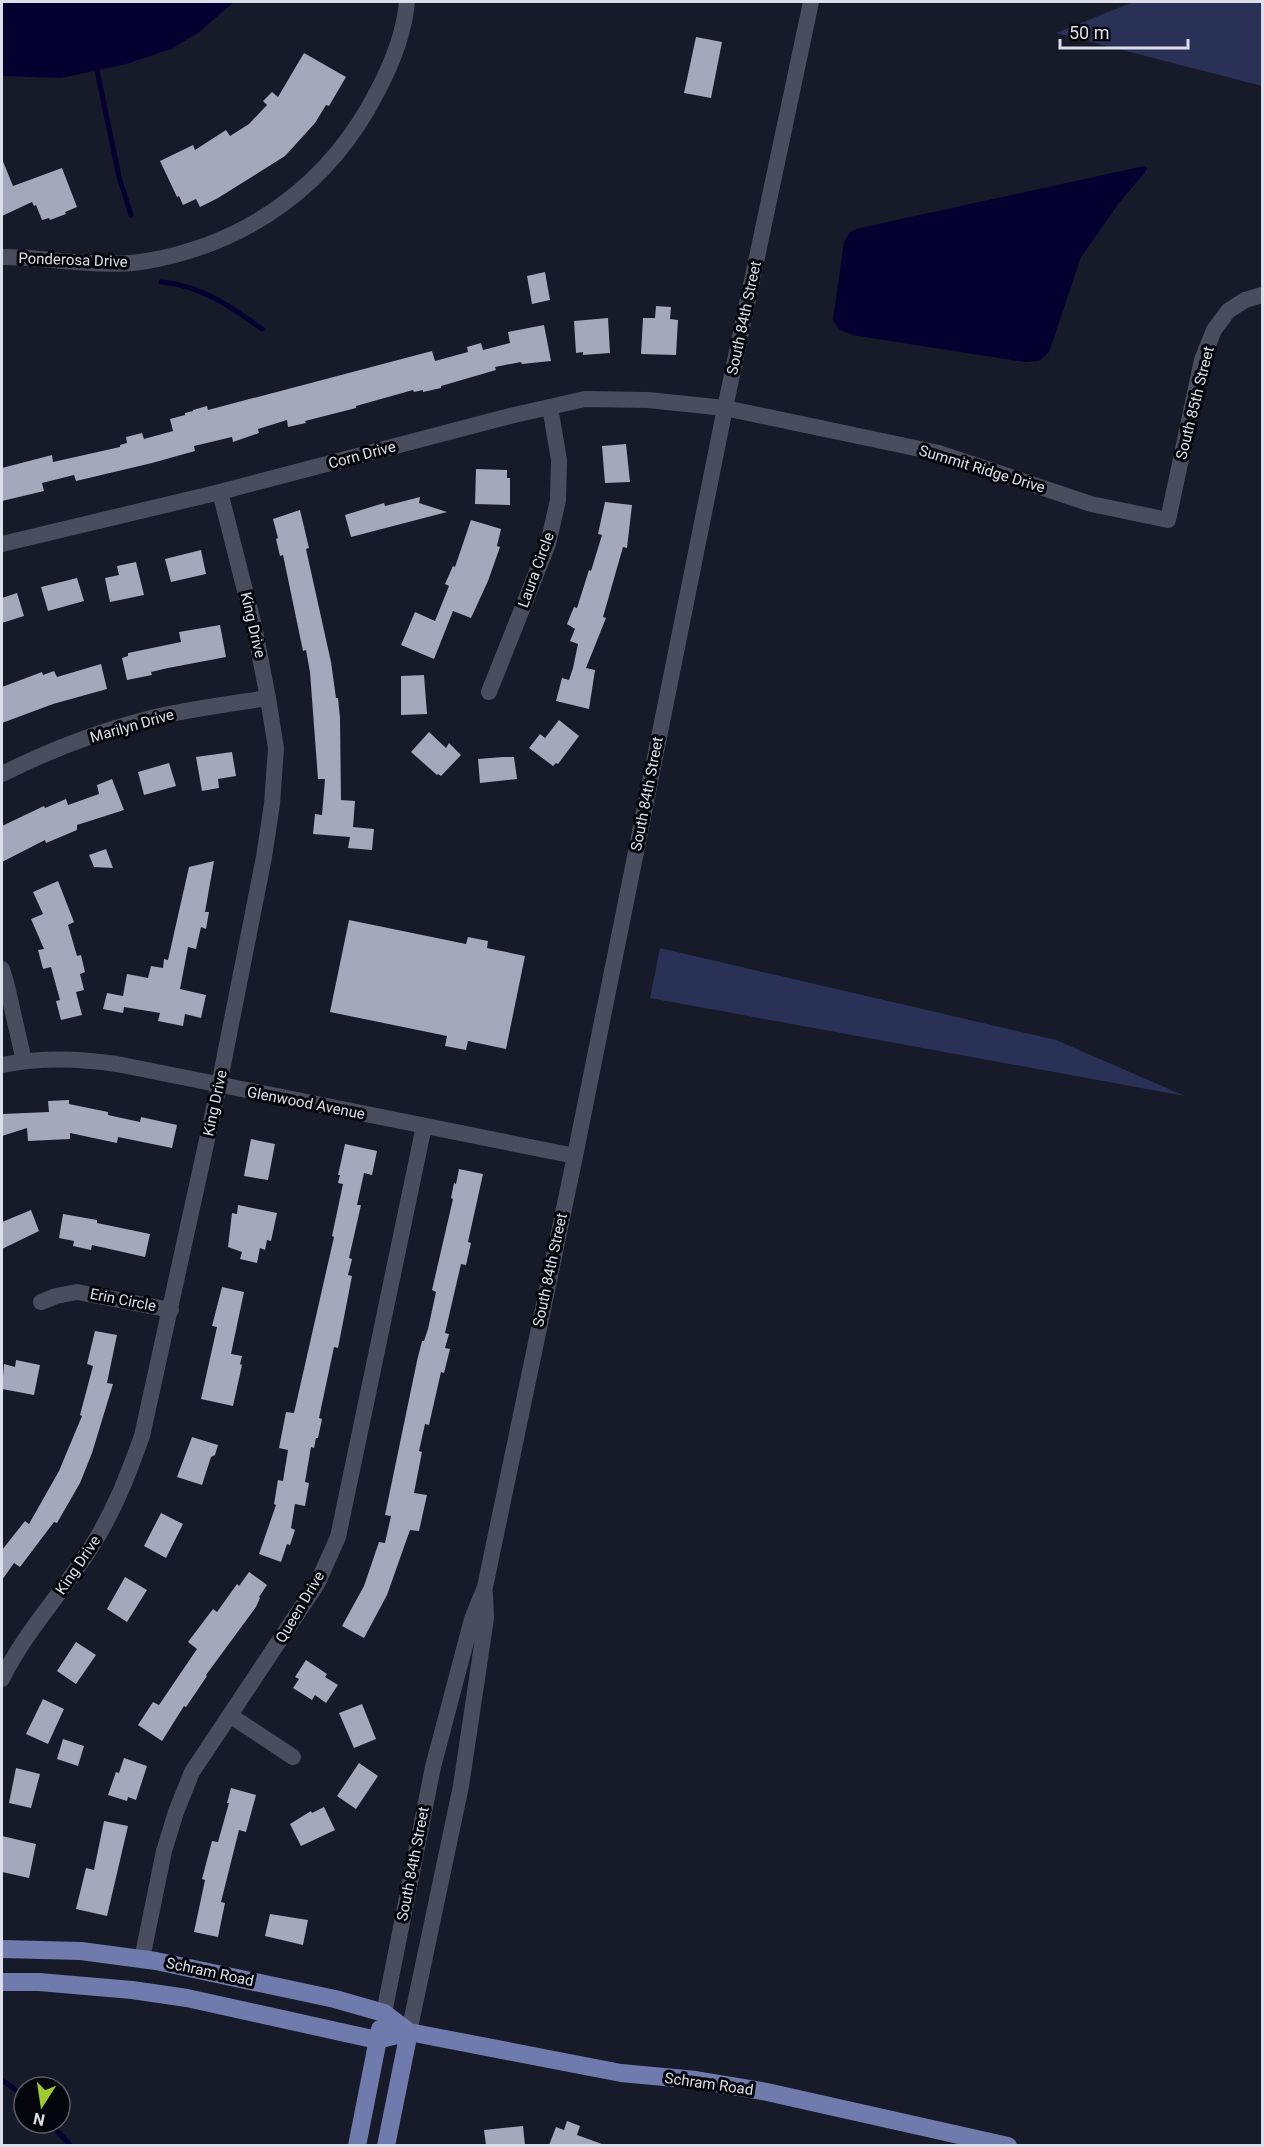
<svg xmlns="http://www.w3.org/2000/svg" width="1264" height="2147" font-family="Roboto,sans-serif">
	<style>
		.green { fill: #2a3156 }
		.water { fill: #050030 }
		.lines { fill: none; stroke-linecap: round; stroke-linejoin: round }
		.stream { stroke: #050030; stroke-width: 5 }
		.building { fill: #a3a8bb }
		.minor { stroke: #494d5e; stroke-width: 16 }
		.major { stroke: #707bad; stroke-width: 18 }
		.labels { text-anchor: middle; dominant-baseline: central; stroke-width: 6; stroke-linejoin: round; paint-order: stroke }
		.street-label { font-size: 15px; fill: #dcdfe9; stroke: #05060b }
	</style>
	<rect width="100%" height="100%" fill="#171a28"/>
	<path class="green" d="M1133,2H1262V86L1056,33Z
		M660,948L1056,1040L1185,1096L650,998Z"/>
	<path class="water" d="M2,2H234L198,33L171,49L126,64L61,78L2,76Z
		M1144,166L1147,168L1145,172L1119,203L1081,257L1049,352L1039,361L1025,362L852,335L840,330L833,320L844,242L850,232L860,228Z"/>
	<g class="lines">
		<path class="stream" d="M97,70L119,177L131,215
			M161,282C200,285 232,307 262,329
			M2,2080L24,2096
			M50,2123L71,2146"/>
	</g>
	<path class="building" d="M696,37L722,42L711,98L684,93Z
		M304,53L346,77L329,106L326,105L315,123L285,156L218,198L200,207L196,199L183,205L179,196L177,197L160,161L193,145L195,150L226,130L230,136L249,124L267,105L263,101L272,92L278,97Z
		M2,159L13,186L62,168L77,207L65,212L66,214L50,220L49,218L42,220L36,205L34,206L32,202L2,216Z
		M545,272L550,300L532,304L527,276Z
		M656,306L671,307L670,319L678,320L676,355L641,354L643,318H655Z
		M608,318L610,353L583,355V352L576,353L574,321Z
		M544,325L551,361L522,364L521,362L495,367L496,370L441,386V388L423,392V390L414,392L413,390L356,406V408L305,421L306,423L288,427L287,420L258,429L259,433L233,442L232,437L194,446L195,451L152,463L76,481L74,475L42,483L44,491L2,501V468L52,455L53,462L120,447V445L127,443L126,437L142,433L144,439L173,431L170,419L185,415V413L193,411V410L207,406L208,410L432,351L435,361L468,352L467,347L481,343L483,350L510,343L508,332Z
		M626,444L630,482L605,483L602,446Z
		M476,469L507,470V478H510V505L475,504Z
		M420,497L419,503L447,512L351,537L345,515L384,503L385,506Z
		M605,502L632,505L627,548L623,547L603,617L606,618L586,668L595,670L589,709L556,701L562,678L569,680L573,668L578,644L570,641L575,629L567,624L574,607L577,608L589,570L591,571L602,535L598,534Z
		M300,510L309,548L306,549L331,662L336,698H338L340,718L341,800L355,801L353,827L374,829L372,850L348,848L350,837L313,834L315,814L322,815L325,779H318L310,672L306,650L303,651L283,555L280,556L276,539L278,538L273,519Z
		M471,520L501,529L497,546L500,547L488,581L471,618L453,611L434,659L401,645L415,612L435,621L449,586L445,584L453,566L455,567Z
		M201,550L206,574L171,582L165,559Z
		M136,562L144,595L110,602L105,578L119,575L117,566Z
		M77,578L84,601L48,611L41,587Z
		M17,593L24,616L2,623V598Z
		M220,625L226,657L168,668L151,672L152,675L127,680L122,658L128,656V653L181,642L179,632Z
		M101,664L107,689L53,704L2,723V687L42,672L43,675L54,671L57,677Z
		M424,675L427,714L401,715V676Z
		M559,720L579,736L558,764L556,763L553,766L529,748L540,734L545,738Z
		M429,732L446,748L449,743L461,755L441,776L438,774L437,775L411,752Z
		M232,752L236,776L218,779L219,788L202,791L196,757Z
		M503,757H514L517,779L480,783L478,759Z
		M169,763L176,786L144,795L138,772Z
		M112,779L124,810L77,825V830L46,843L45,840L2,862V826L44,806L45,808L66,799L68,805L99,794L97,785Z
		M106,849L113,868L94,867L89,855Z
		M214,861L205,912H209L206,929L201,927L196,949L188,947L180,989L206,995L201,1018L185,1014L183,1026L158,1021L160,1013L124,1007L123,1013L103,1009L107,993L123,996L127,974L148,978L151,966L163,968L164,959L168,960L189,867Z
		M58,881L74,922L68,925L77,956L81,955L85,972L80,974L84,990L76,992L82,1015L61,1020L56,1001L60,1000L51,967L43,969L38,950L44,949L31,919L43,914L33,892Z
		M349,920L466,944L468,937L488,941L487,948L525,956L506,1049L468,1041L466,1050L445,1046L447,1036L330,1012Z
		M69,1100V1104L108,1112V1115L140,1122L141,1117L177,1125L172,1148L118,1137L117,1143L70,1133V1139L28,1141L27,1128L2,1136V1114L49,1112L48,1101Z
		M251,1139L275,1144L268,1180L244,1176Z
		M345,1144L377,1151L372,1175L364,1173L357,1205H361L349,1258L352,1259L348,1275L352,1276L338,1348L334,1347L319,1418L322,1419L318,1438H316L314,1448L311,1447L305,1482L309,1483L305,1506L295,1504L291,1528L295,1530L290,1545L287,1544L281,1562L259,1554L276,1505L274,1504L278,1480L283,1481L288,1450L279,1448L286,1412L294,1413L334,1237L332,1236L343,1184L338,1183L340,1175H338Z
		M459,1169L483,1174L468,1242L471,1243L466,1265L461,1264L445,1333L449,1334L445,1348L450,1349L444,1373L441,1372L429,1425L425,1424L419,1451L422,1452L414,1493L427,1495L419,1531L410,1530L387,1595L364,1638L342,1626L364,1586L379,1542L385,1543L391,1516L385,1515L417,1361L422,1341H424L428,1329L436,1292L432,1290L453,1199L451,1198L454,1183L456,1184Z
		M238,1205L277,1213L271,1241L267,1240L265,1250L260,1248L257,1263L240,1259L242,1252L228,1247L232,1213L237,1214Z
		M31,1210L39,1231L2,1249V1222Z
		M63,1214L97,1220V1223L150,1234L145,1257L92,1245L91,1250L73,1246L74,1241L59,1238Z
		M222,1287L244,1292L231,1354L242,1356L240,1364L242,1365L233,1406L201,1399L217,1327L212,1326Z
		M95,1331L117,1335L107,1383L113,1384L92,1453L80,1483L57,1523L54,1522L20,1567L14,1563L2,1580V1550L25,1521L29,1524L59,1471L82,1416L80,1415L93,1366L87,1364Z
		M16,1360L40,1365L34,1395L2,1389L4,1364L15,1367Z
		M192,1437L218,1445L215,1455L211,1457L202,1485L177,1477Z
		M161,1513L183,1524L166,1558L144,1546Z
		M249,1572L267,1585L259,1597L260,1598L256,1607L206,1675L207,1676L186,1707L184,1706L162,1741L138,1725L153,1702L159,1705L197,1649L188,1642L213,1609L217,1612L237,1584L239,1586Z
		M125,1577L147,1590L127,1622L107,1609Z
		M76,1642L96,1655L76,1684L57,1671Z
		M306,1660L327,1674L325,1677L338,1685L326,1703L315,1695L312,1700L293,1688L299,1679L295,1677Z
		M43,1699L64,1709L48,1744L26,1734Z
		M362,1704L376,1739L354,1748L339,1713Z
		M63,1739L84,1746L78,1766L57,1759Z
		M124,1758L147,1766L136,1800L128,1797L127,1801L108,1795L116,1772L119,1773Z
		M359,1763L378,1776L356,1809L337,1796Z
		M16,1768L40,1774L31,1808L9,1803Z
		M231,1788L256,1795L246,1832L239,1830L221,1902L225,1903L218,1937L194,1932L205,1880L202,1879L212,1841L218,1842L229,1803H227Z
		M324,1807L335,1830L301,1846L290,1824L311,1811L312,1813Z
		M104,1821L128,1826L107,1916L76,1909L86,1868L94,1870Z
		M2,1836L36,1844L29,1878L2,1872Z
		M270,1914L308,1920L303,1945L265,1936Z
		M567,2121L580,2126L577,2135L602,2144V2145H549L556,2127L564,2130Z
		M523,2126L525,2145H486L484,2130Z"/>
	<g class="lines">
		<path class="minor" d="M2,257C50,257 99,269 147,261C249,243 330,184 377,92C392,64 404,33 407,2
			M2,544L220,492L510,416L585,399L648,400L725,408L939,453L1091,504L1168,520L1202,360L1214,330L1228,311L1245,300L1262,295
			M489,692L548,544L558,500L559,460L550,407
			M2,774C48,751 100,731 151,718C190,709 229,704 268,698
			M2,969L6,982L24,1061
			M2,1065C41,1057 78,1058 117,1064L575,1156
			M41,1302L56,1296L77,1292L171,1310
			M2,1679C25,1632 62,1593 90,1549C113,1514 128,1475 142,1436L219,1085L264,857L272,804L276,748L268,698L254,626L220,492
			M231,1716L293,1757
			M142,1959L164,1851L176,1812L192,1772L317,1584L338,1537L424,1126
			M384,2013L433,1767L472,1619L485,1587L575,1156L725,408L811,2
			M409,2032L461,1786L486,1618L485,1594"/>
		<path class="major" d="M2,1949L81,1951L156,1961L335,1999L384,2013L409,2032L621,2073L696,2080L767,2092L1008,2146
			M2,1982H39L132,1990L187,1998L377,2040L409,2032
			M357,2146L380,2029
			M386,2146L409,2032"/>
	</g>
	<g class="labels">
		<g class="street-label">
			<text transform="translate(73 260) rotate(2)">Ponderosa Drive</text>
			<text transform="translate(744 318) rotate(-78)">South 84th Street</text>
			<text transform="translate(1195 403) rotate(-76)">South 85th Street</text>
			<text transform="translate(362 455) rotate(-15)">Corn Drive</text>
			<text transform="translate(982 469) rotate(17)">Summit Ridge Drive</text>
			<text transform="translate(536 570) rotate(-70)">Laura Circle</text>
			<text transform="translate(253 625) rotate(77)">King Drive</text>
			<text transform="translate(132 726) rotate(-16)">Marilyn Drive</text>
			<text transform="translate(647 794) rotate(-79)">South 84th Street</text>
			<text transform="translate(215 1103) rotate(-78)">King Drive</text>
			<text transform="translate(306 1103) rotate(11)">Glenwood Avenue</text>
			<text transform="translate(550 1270) rotate(-78)">South 84th Street</text>
			<text transform="translate(123 1300) rotate(11)">Erin Circle</text>
			<text transform="translate(78 1565) rotate(-56)">King Drive</text>
			<text transform="translate(300 1607) rotate(-59)">Queen Drive</text>
			<text transform="translate(413 1864) rotate(-79)">South 84th Street</text>
			<text transform="translate(210 1972) rotate(12)">Schram Road</text>
			<text transform="translate(709 2084) rotate(8)">Schram Road</text>
		</g>
	</g>
	<rect width="1264" height="2147" fill="none" stroke="#dcdfe9" stroke-width="6"/>
	<g transform="translate(42 2105) rotate(192)"><circle r="28" fill="#05060b" stroke="#5b5d64" stroke-width="1.5"/>
	<path d="M0-4.5L10 22L0 15L-10 22Z" fill="#9fca2d"/>
	<text y="-9" font-size="16" font-weight="bold" text-anchor="middle" fill="#dcdfe9">N</text>
	</g>
	<path d="M1060 39v9h128v-9" fill="none" stroke="#dcdfe9" stroke-width="3"/>
	<text x="1069" y="39" font-size="18" fill="#dcdfe9" stroke="#05060b" stroke-width="4.5" paint-order="stroke">50 m</text>
</svg>
